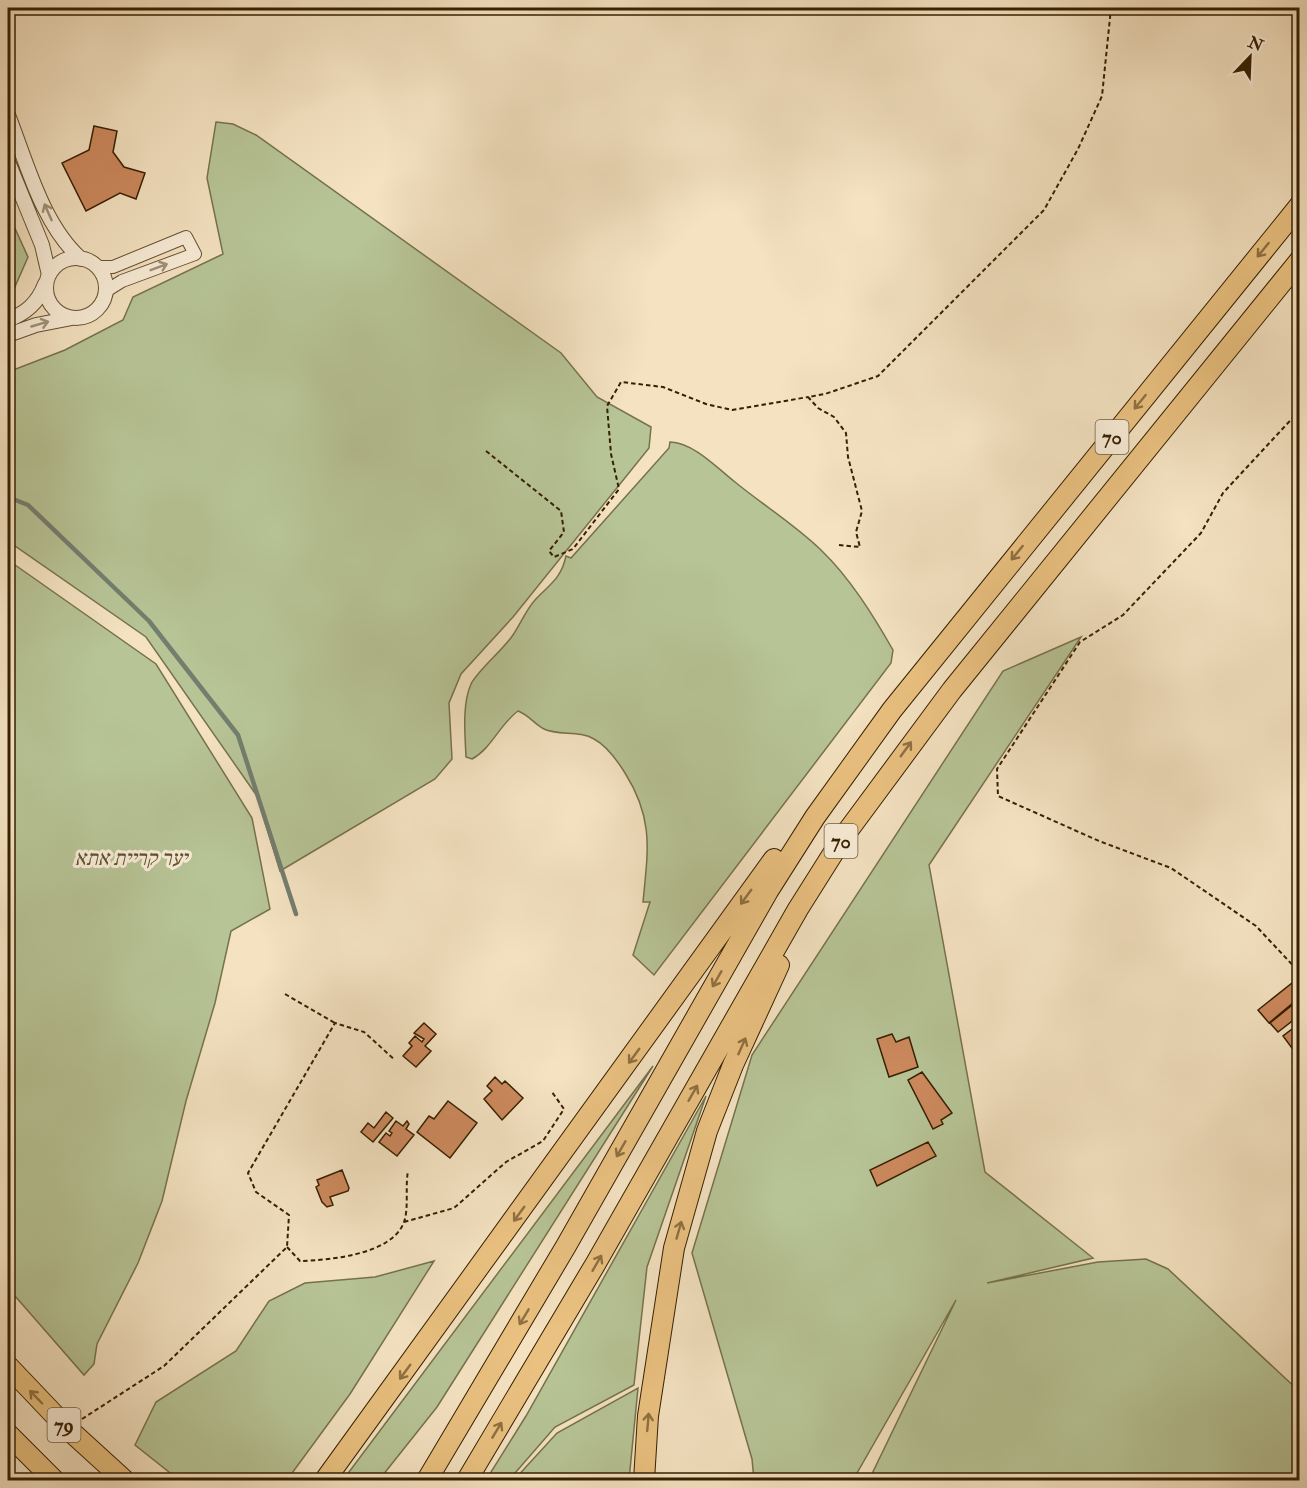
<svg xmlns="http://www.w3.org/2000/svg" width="1307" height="1488" font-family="'IM FELL Double Pica','Frank Ruhl Libre',serif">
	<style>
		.green { fill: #b7c496; stroke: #76724c; stroke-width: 1.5 }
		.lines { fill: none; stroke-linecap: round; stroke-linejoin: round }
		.stream { stroke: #737e6e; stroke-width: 4.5 }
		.building { fill: #cc895d; stroke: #362001; stroke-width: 1.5 }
		.minor-casing { stroke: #665031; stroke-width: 14 }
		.tertiary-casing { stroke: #665031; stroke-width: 16 }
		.trunk-casing { stroke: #362001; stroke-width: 22 }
		.path { stroke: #362001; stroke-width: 2; stroke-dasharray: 4.5 3; stroke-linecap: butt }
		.minor { stroke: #f8ecd7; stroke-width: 12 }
		.tertiary { stroke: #f8ecd7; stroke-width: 14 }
		.trunk { stroke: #eac180; stroke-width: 20 }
		.oneway { stroke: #a19077 }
		.oneway2 { stroke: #907040 }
		.labels { text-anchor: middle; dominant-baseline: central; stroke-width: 6; stroke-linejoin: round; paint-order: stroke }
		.shield { fill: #f8ecd7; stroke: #705d41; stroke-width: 1.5 }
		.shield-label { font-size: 20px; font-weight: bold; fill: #362001 }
		.park-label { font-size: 21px; font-style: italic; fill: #5d512e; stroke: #f8ecd7 }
	</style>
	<rect width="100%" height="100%" fill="#f4e2c1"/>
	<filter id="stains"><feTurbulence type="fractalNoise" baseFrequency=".00333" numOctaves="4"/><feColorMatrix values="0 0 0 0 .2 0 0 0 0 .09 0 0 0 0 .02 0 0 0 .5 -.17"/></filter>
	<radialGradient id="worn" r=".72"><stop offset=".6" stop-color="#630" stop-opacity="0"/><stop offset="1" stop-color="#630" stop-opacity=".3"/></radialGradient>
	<path class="green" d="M216,122L233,124L256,135L561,353L597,397L651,427L649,448L513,617L461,674L449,703L452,759L435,779L280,871L257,796L146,637L8,541V372L65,350L123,320L133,297L223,254L207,178Z
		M8,213L28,257L11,296L8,297Z
		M670,442C694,443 716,467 735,482C763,505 794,524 821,550C850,578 873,615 893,650L891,663L654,975L633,955L650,902H643C648,850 654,819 625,773C617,760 607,746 594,739C580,730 558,736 544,729C534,724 529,715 518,711C500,724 491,749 472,759L466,757C465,735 462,704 471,684C478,670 503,650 513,635C521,623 526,610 535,600C550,584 561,579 566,556L571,558L669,448Z
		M8,560L156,664L252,818L270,909L231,931L215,1003L186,1101L162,1201L138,1263L97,1344L94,1364L84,1375L8,1288Z
		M1081,637L929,865L985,1172L1093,1258L987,1283L1098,1262L1146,1259L1168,1269L1299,1391V1480H869L956,1300L853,1480H754L752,1459L692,1253L752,1055L1003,671Z
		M653,1066L437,1407L379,1480H343Z
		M706,1096L647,1267L634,1385L555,1427L509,1480H486L526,1416Z
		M434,1261L350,1394L287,1480H179L135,1445L156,1402L236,1351L269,1301L305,1283L375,1277Z
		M638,1388L629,1480H514L557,1433Z"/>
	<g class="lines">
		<path class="stream" d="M8,497L28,505L149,621L238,735L296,914"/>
	</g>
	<path class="building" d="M94,126L117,131L113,152L124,167L145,173L136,199L120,193L86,211L62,163L89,150Z
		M1292,983L1300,992V997L1269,1023L1258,1010Z
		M1296,1002L1300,1007V1015L1278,1032L1270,1023Z
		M424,1023L436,1034L425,1046L431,1051L416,1067L403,1056L412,1046L409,1043L415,1036L422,1042L424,1039L414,1033Z
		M1300,1023V1059L1283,1036Z
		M892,1034L896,1042L909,1037L918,1067L889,1077L877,1039Z
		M922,1072L952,1113L941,1120L943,1124L933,1129L908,1080Z
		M495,1077L502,1084L505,1081L523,1098L502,1120L484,1099L492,1091L487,1086Z
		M448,1101L477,1123L450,1158L417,1132L429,1116L434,1119Z
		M386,1112L393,1118L373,1142L361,1132L368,1123L374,1128Z
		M396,1121L403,1126L407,1121L409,1124L406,1129L414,1135L397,1156L379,1142L386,1133L390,1136L392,1133L389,1131Z
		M928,1142L936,1156L877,1186L870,1170Z
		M342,1170L349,1188L348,1191L330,1197L333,1205L327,1207L322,1202L316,1187L319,1185L317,1180Z"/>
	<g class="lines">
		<defs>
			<path id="minor" d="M98,267H113L186,237L195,254L122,281L106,291"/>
			<path id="tertiary" d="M8,115C27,163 42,224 81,259
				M8,162L42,245L49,275
				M46 288a30 30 0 1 1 60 0a30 30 0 1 1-60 0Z
				M8,320C26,313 38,303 45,284
				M8,335L36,325L72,318"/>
			<path id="trunk" d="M8,1366L67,1428L124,1480
				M8,1434L54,1480
				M325,1480L774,859
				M427,1480L566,1246L768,891L815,817L892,710L1300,205
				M467,1480L596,1263L798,909L844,836L952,690L1300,260
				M644,1480L648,1416L674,1248L707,1131L733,1065L779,965"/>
		</defs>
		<use href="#minor" class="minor-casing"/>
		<use href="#tertiary" class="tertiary-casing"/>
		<use href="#trunk" class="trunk-casing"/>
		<path class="path" d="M1300,410L1223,493L1201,533L1123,615L1080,642L997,769L998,796L1099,841L1171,868L1256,926L1300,973
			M486,451L561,511L564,532L549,551L554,557L573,549L619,489L611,454L607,406L621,382L663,387L706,404L732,410L808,397
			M839,545L860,547L856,532L862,511L848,457L846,433L834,417L818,408L808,397L825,394L878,376L1044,210L1078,149L1102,96L1111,8
			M285,994L335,1023
			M404,1222L454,1208L506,1162L543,1141L564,1109L552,1092
			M287,1247L300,1261C329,1260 392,1255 404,1222C409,1208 405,1187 408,1171
			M82,1419L164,1366L287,1247L289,1215L256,1192L248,1173L335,1023L364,1032L395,1060"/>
		<use href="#minor" class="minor"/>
		<use href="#tertiary" class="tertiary"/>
		<use href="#trunk" class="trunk"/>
	</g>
	<defs><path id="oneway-shaft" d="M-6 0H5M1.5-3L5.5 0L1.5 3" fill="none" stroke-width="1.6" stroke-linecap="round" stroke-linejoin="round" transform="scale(1.5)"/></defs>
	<g class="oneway">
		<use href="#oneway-shaft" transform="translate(48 212) rotate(-114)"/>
		<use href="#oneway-shaft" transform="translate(159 267) rotate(-21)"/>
		<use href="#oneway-shaft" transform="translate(40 324) rotate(-16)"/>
	</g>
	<g class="oneway2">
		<use href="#oneway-shaft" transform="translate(1263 250) rotate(129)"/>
		<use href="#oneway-shaft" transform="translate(1140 402) rotate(129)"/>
		<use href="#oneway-shaft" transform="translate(1017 553) rotate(129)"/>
		<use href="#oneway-shaft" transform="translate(906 749) rotate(-54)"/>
		<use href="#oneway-shaft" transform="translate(746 897) rotate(126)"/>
		<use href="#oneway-shaft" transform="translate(717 979) rotate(120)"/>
		<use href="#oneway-shaft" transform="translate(742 1046) rotate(-66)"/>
		<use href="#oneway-shaft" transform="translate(634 1056) rotate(126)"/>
		<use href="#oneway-shaft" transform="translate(693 1093) rotate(-60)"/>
		<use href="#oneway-shaft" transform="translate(621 1149) rotate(120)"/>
		<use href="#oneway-shaft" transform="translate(519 1214) rotate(126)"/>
		<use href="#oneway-shaft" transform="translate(679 1230) rotate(-74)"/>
		<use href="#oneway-shaft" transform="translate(597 1263) rotate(-60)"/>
		<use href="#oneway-shaft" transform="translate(524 1317) rotate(121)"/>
		<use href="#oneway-shaft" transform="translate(405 1372) rotate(126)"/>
		<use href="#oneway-shaft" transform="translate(36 1397) rotate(-134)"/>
		<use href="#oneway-shaft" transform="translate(648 1422) rotate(-85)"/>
		<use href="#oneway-shaft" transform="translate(497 1430) rotate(-59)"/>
	</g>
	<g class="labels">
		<g class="shield">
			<rect x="1095.5" y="420" width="33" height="34" rx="4.5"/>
			<rect x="824.5" y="824" width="33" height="34" rx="4.5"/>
			<rect x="47.5" y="1408" width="33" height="34" rx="4.5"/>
		</g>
		<g class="shield-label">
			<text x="1112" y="437">70</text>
			<text x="841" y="841">70</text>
			<text x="64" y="1425">79</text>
		</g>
		<g class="park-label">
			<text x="131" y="858">יער קריית אתא</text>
		</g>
	</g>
	<rect width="1307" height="1488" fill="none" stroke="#f4e2c1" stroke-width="30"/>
	<rect x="9" y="9" width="1289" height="1470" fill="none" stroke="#362001" stroke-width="3"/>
	<rect x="15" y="15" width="1277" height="1458" fill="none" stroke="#362001" stroke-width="1.5"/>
	<g transform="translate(1250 57) rotate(23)" stroke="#f8ecd7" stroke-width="4.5" paint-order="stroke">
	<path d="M0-4.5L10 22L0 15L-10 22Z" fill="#362001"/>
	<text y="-9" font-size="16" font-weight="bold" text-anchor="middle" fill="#362001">N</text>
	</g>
	<rect width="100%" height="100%" filter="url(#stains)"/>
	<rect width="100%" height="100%" fill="url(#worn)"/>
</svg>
